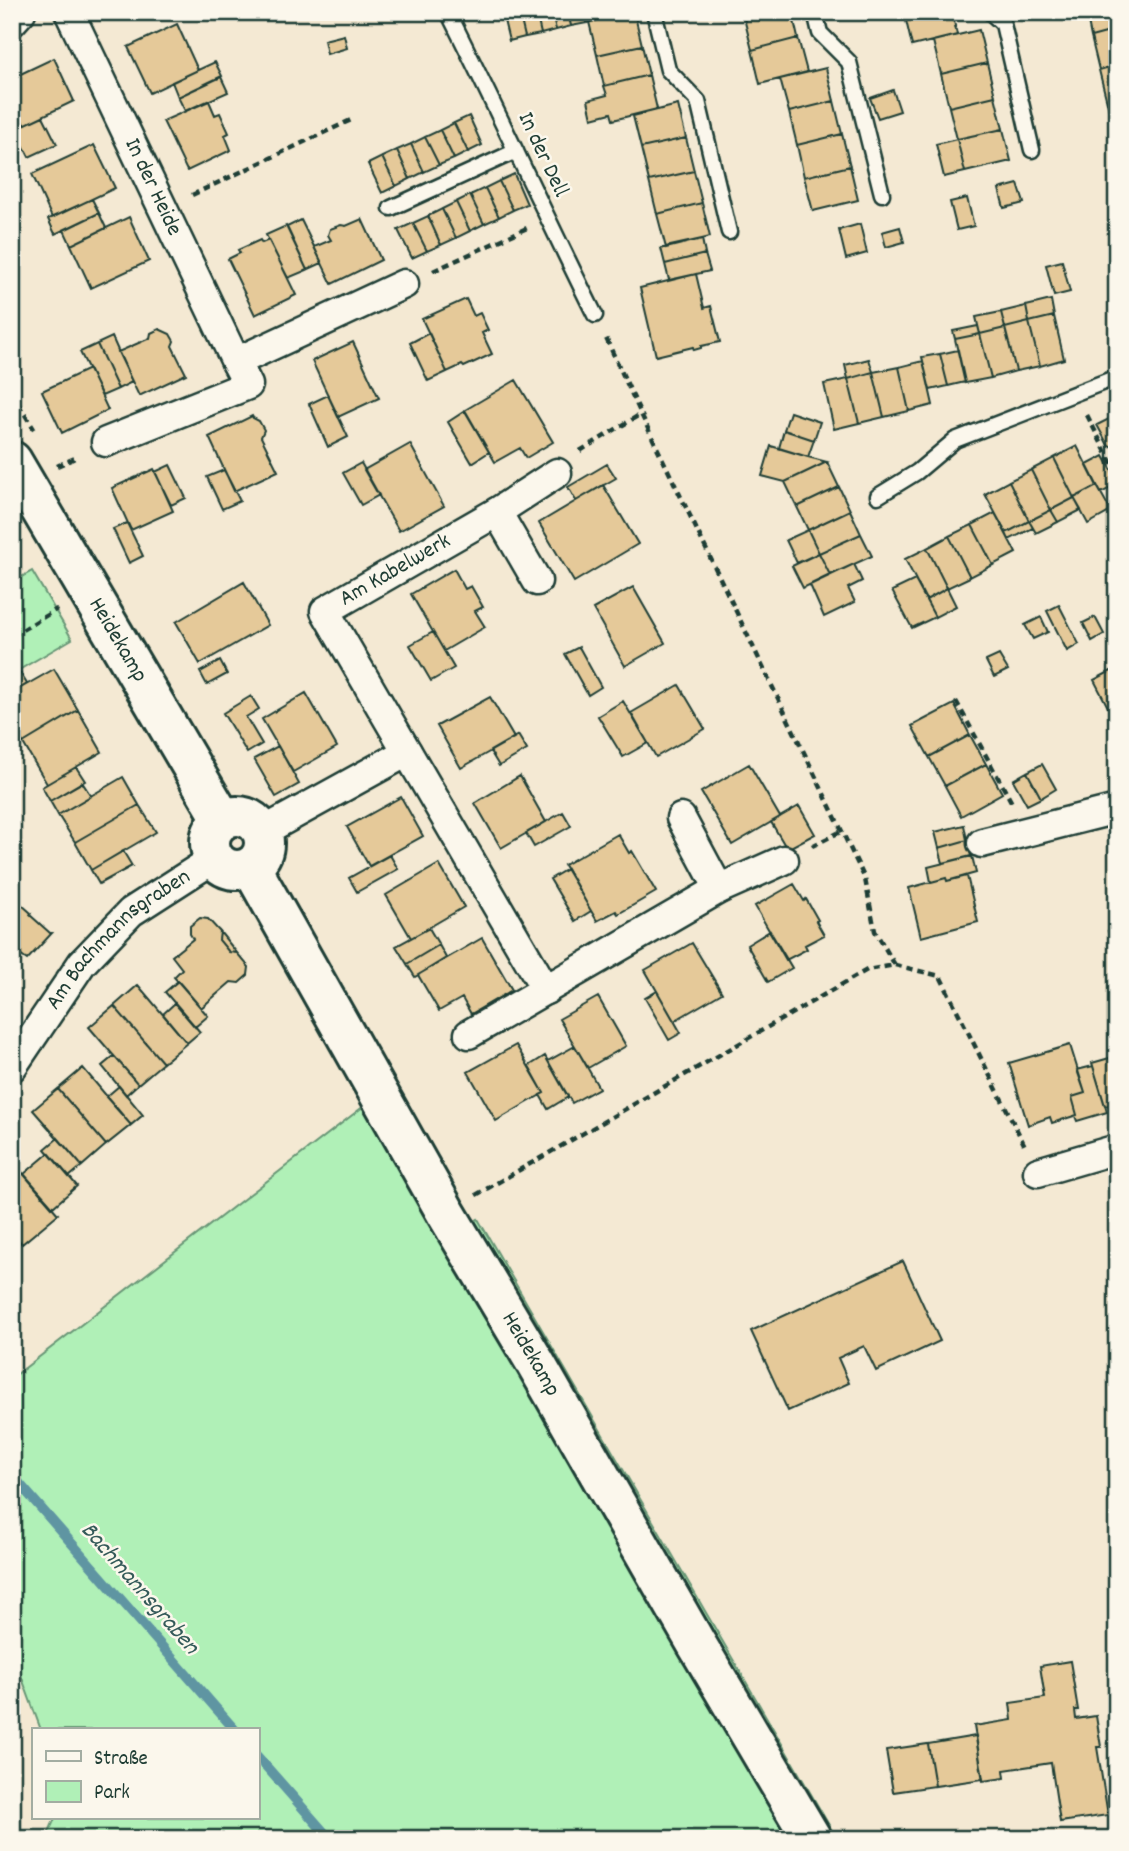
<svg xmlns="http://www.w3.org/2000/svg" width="1129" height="1851" font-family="Dekko,sans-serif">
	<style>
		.green { fill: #b0f0b7; stroke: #689676; stroke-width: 2 }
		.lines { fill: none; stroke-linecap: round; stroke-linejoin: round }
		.stream { stroke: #5f95a2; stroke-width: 10 }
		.building { fill: #e5c999; stroke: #1f3d34; stroke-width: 2 }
		.lane-casing { stroke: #1f3d34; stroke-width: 19 }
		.street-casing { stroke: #1f3d34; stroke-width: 33 }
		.secondary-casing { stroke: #1f3d34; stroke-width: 44 }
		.path { stroke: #1f3d34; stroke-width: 4.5; stroke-dasharray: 7 5; stroke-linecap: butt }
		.lane { stroke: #fbf7ec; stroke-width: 14 }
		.street { stroke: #fbf7ec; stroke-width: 28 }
		.secondary { stroke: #fbf7ec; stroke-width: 38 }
		.labels { text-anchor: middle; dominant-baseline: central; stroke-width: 5; stroke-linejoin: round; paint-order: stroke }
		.street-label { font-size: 23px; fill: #1f3d34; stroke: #fbf7ec }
		.water-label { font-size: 24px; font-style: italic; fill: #345a59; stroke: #fbf7ec }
	</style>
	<rect width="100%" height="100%" fill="#f4e9d3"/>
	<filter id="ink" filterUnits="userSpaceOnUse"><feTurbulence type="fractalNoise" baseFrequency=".0143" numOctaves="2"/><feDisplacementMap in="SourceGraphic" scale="14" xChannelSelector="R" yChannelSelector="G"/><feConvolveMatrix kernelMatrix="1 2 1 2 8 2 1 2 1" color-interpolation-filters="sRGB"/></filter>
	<g filter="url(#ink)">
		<path class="green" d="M32,571L72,639L12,674V582Z
			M364,1106L440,1243L478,1219L837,1839H46L55,1818H257V1730H41L22,1678L12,1668V1378Z"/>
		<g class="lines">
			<path class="stream" d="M12,1475L235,1730
				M257,1756L330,1839"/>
		</g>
		<path class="building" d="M502,12H519L525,37L509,41Z
			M519,12H536L541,34L525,37Z
			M536,12H552L556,30L541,34Z
			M552,12H568L571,26L556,30Z
			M568,12H584L587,23L571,26Z
			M584,12H601L602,19L587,23Z
			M601,12H616L617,15L602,19Z
			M628,12H634L642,45L597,55L589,22Z
			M743,12H770L744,18Z
			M770,12H792L798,38L752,50L744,18Z
			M904,12H952L957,35L912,46Z
			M1086,12H1117V30L1091,37Z
			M177,24L198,70L150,93L128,47Z
			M979,30L987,63L941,74L933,41Z
			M1117,30V65L1099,70L1091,37Z
			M344,35L347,48L327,54L324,40Z
			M798,38L807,72L760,84L752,50Z
			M642,45L649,75L604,86L597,55Z
			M54,58L74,101L24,125L12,99V78Z
			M215,62L222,76L178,97L172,82Z
			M987,63L995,96L949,107L941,74Z
			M1117,65V100L1107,102L1099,70Z
			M826,68L834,101L789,112L780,79Z
			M649,75L657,109L613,120L611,113L592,118L588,100L607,95L604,86Z
			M221,77L228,92L185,111L178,97Z
			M893,90L900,111L878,118L870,98Z
			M995,96L1003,129L957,139L949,107Z
			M1117,100V135L1115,136L1107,102Z
			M209,101L215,115L220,113L229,133L225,135L231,150L187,171L163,121Z
			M834,101L842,134L797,145L789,112Z
			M678,105L686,138L641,148L633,116Z
			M43,116L57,144L29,157L15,129Z
			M469,116L482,145L468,152L454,123Z
			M454,123L468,152L454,159L440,130Z
			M1003,129L1011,161L965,172L957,139Z
			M440,130L454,159L439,165L425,137Z
			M842,134L850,166L804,177L797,145Z
			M425,137L439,165L424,172L411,144Z
			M686,138L694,171L649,181L641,148Z
			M957,139L965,172L944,177L936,144Z
			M411,144L424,172L410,179L397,150Z
			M94,145L115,188L52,218L32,174Z
			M397,150L410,179L396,186L382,157Z
			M382,157L396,186L382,193L368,164Z
			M850,166L858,200L813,211L804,177Z
			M694,171L702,203L657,214L649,181Z
			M514,174L527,204L513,210L499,181Z
			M499,181L513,210L499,217L485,188Z
			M1018,184L1024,203L1004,208L999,189Z
			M485,188L499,217L484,224L470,195Z
			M470,195L484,224L470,231L456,202Z
			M967,198L974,226L957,230L950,202Z
			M92,199L99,213L55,234L48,219Z
			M456,202L470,231L456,238L442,209Z
			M702,203L710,237L666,248L657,214Z
			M442,209L456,238L441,245L428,216Z
			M99,213L106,228L71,245L64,230Z
			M428,216L441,245L427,251L413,223Z
			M129,217L149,261L91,288L71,245Z
			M362,219L381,260L332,284L314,247L331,240L328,235L330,229L341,225L346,226Z
			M301,220L322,263L307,270L287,227Z
			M413,223L427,251L412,258L398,230Z
			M860,224L867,253L846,259L839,230Z
			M286,226L307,270L288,278L266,235Z
			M900,227L904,242L886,247L882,232Z
			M702,239L705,254L665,264L661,248Z
			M260,240L262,243L269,240L296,295L255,315L228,259L240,253L238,250Z
			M705,254L710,271L669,280L665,264Z
			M1062,261L1070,292L1054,296L1046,265Z
			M696,274L704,308L711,306L720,342L701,346V348L694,350L693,347L656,356L640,288Z
			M466,299L474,316L480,313L488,330L482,333L492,354L464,367L462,365L447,372L422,319Z
			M1051,300L1054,316L1029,322L1026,306Z
			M1026,306L1029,322L1005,328L1001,312Z
			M1001,312L1005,328L980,334L976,317Z
			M1054,316L1064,359L1040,366L1029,322Z
			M1029,322L1040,366L1016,371L1005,328Z
			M978,326L980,334L955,339L953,331Z
			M1005,328L1016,371L991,378L980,334Z
			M159,329L170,334L174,341L172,346L186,374L139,396L118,352L150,338L151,333Z
			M429,333L447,372L428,381L410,343Z
			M980,334L991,378L965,383L955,339Z
			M112,337L132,382L118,389L97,344Z
			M353,342L379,398L338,417L312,361Z
			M97,344L118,389L102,396L80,352Z
			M958,350L965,382L948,386L940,354Z
			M940,354L948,386L930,390L922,357Z
			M869,359L873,372L848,379L845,365Z
			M923,361L933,405L909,411L899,367Z
			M899,367L909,411L884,417L873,372Z
			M89,369L108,410L62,433L42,391Z
			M873,372L884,417L859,423L848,379Z
			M848,379L859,423L834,429L824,384Z
			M516,380L553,442L526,458L520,448L495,462L465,410Z
			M328,395L348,437L328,447L309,404Z
			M465,411L489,452L472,463L448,422Z
			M790,412L820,422L814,440L784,430Z
			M1117,415V443L1109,447L1097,425Z
			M252,416L253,418L259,421L264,430L261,437L278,471L234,491L209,437Z
			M784,430L814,440L808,457L779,448Z
			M410,444L444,506L399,531L364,470Z
			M771,446L808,457L827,462L785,482L762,476Z
			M1077,446L1097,486L1074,498L1054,458Z
			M1104,456L1117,480V485L1101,493L1087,465Z
			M1054,458L1074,498L1051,510L1031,470Z
			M827,462L839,487L797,507L785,482Z
			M361,463L379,495L361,505L343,473Z
			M607,464L616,478L576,501L568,487Z
			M170,465L186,498L171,505L155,472Z
			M154,469L173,511L131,530L112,488Z
			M224,470L240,501L222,509L207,477Z
			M1031,470L1051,510L1029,521L1009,481Z
			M1009,481L1029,521L1006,533L985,494Z
			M603,485L638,544L574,582L539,523Z
			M1097,486L1111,511L1088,524L1074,498Z
			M839,487L850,510L808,530L797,507Z
			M1074,498L1081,510L1058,522L1051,510Z
			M850,510L861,534L819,553L808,530Z
			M1051,510L1058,522L1036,533L1029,521Z
			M995,513L1016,553L993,565L972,525Z
			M1029,521L1033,528L1009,540L1006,533Z
			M127,523L143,556L129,563L113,529Z
			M972,525L993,565L970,577L949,536Z
			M808,530L819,553L797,563L786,540Z
			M861,534L872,556L830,575L819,553Z
			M949,536L970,577L947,588L927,548Z
			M927,548L947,588L926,600L905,559Z
			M819,553L830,575L803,588L792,566Z
			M854,564L862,581L848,588L855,602L824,617L810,585Z
			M454,569L465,589L471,586L483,607L475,611L485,627L444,651L411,594Z
			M915,580L935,617L912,628L892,591Z
			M244,582L268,625L200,664L176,622Z
			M633,587L665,643L625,666L593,609Z
			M947,588L956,606L935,617L926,600Z
			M1059,605L1079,644L1067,651L1047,611Z
			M1041,617L1048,632L1033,639L1025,625Z
			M1095,617L1104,634L1092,641L1083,623Z
			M433,632L454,668L431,681L410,645Z
			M579,647L601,687L588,695L565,654Z
			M999,655L1008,670L994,677L986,661Z
			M220,661L227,674L207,685L200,672Z
			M1117,668V707L1110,711L1094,680Z
			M54,669L78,710L23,743L12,725V693Z
			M19,671L27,684L12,693V675Z
			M679,685L705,729L656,757L631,713Z
			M306,693L337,747L293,772L262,719Z
			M251,696L259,709L246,717L262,744L247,753L223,713Z
			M490,697L514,738L461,768L437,726Z
			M623,701L648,743L623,757L598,716Z
			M954,704L970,735L929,757L912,726Z
			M1117,707V723L1110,711Z
			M78,710L102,752L47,784L23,743Z
			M518,735L527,750L499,766L490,751Z
			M970,735L986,764L945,786L929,757Z
			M278,746L299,784L276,797L254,759Z
			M749,764L780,817L732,845L701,792Z
			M986,764L1002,793L961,816L945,786Z
			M1042,764L1056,789L1041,798L1027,772Z
			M76,767L85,781L50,801L42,787Z
			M1027,772L1041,798L1027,805L1013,780Z
			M520,776L546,822L501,848L475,803Z
			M123,777L139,805L75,842L58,815Z
			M82,782L91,796L58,815L50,801Z
			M401,797L423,836L369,866L347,827Z
			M139,805L156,832L91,870L75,842Z
			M799,806L815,834L787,849L771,822Z
			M563,812L571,826L534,847L526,833Z
			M964,825L967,840L939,848L935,832Z
			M618,834L629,853L632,851L656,892L618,914L616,911L597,921L564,865Z
			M967,840L971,856L943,863L939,848Z
			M123,851L132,866L99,884L91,870Z
			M390,855L398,869L357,892L349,878Z
			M972,856L976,873L947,881L946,878L931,882L928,867Z
			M439,864L464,907L411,938L386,895Z
			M567,869L591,911L575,921L550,879Z
			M967,876L978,922L921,937L909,888L946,878L947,881Z
			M794,884L804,901L806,899L818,920L816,921L824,935L805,945L807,949L786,960L755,906Z
			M12,896L31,913L30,915L50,933H52L27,960L20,955L12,963Z
			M200,918L208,919L220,932L219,940L229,952L237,953L249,967L248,975L239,983L231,982L201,1008L174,977L182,969L172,956L193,939L190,934V926Z
			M429,928L439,945L407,964L396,946Z
			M1117,928V959L1108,931Z
			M770,931L792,968L768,982L747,945Z
			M220,932L237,953L229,952L219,940Z
			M482,938L512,990L471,1014L462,998L439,1011L418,975Z
			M692,943L722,993L674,1021L645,970Z
			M439,945L446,958L415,977L407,964Z
			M178,981L208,1016L195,1027L165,992Z
			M138,985L187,1043L163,1063L114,1006Z
			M657,991L681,1033L669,1040L645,998Z
			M598,997L626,1046L588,1068L559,1019Z
			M175,1003L200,1032L187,1043L163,1014Z
			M114,1006L163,1063L138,1084L89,1027Z
			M516,1045L544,1093L496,1121L468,1072Z
			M1070,1045L1085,1093L1072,1097L1077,1115L1052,1123L1050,1117L1028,1125L1009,1063Z
			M575,1046L599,1088L572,1103L548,1061Z
			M1117,1050V1071L1111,1052Z
			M114,1056L138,1084L126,1095L102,1066Z
			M545,1056L568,1097L548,1109L540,1095L544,1093L529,1066Z
			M1113,1057L1117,1071V1103L1105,1106L1092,1063Z
			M1093,1066L1107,1112L1077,1121L1075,1116L1077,1115L1072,1097L1085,1093L1077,1070Z
			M83,1068L131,1125L106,1145L58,1089Z
			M119,1086L143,1115L131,1125L106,1097Z
			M58,1089L106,1145L82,1166L33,1110Z
			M58,1138L82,1166L69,1177L45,1149Z
			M49,1153L77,1186L53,1207L24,1174Z
			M20,1170L58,1214L22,1244L12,1232V1176Z
			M903,1261L940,1341L876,1371L864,1346L838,1358L849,1383L788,1411L751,1331Z
			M1070,1661L1078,1710H1075L1076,1719L1096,1716L1101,1747H1097L1108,1815L1060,1822L1051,1763L1004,1770L1005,1778L983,1781L974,1726L1012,1720L1010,1703L1045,1698L1040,1666Z
			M976,1736L983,1779L935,1786L928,1744Z
			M928,1744L935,1786L893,1792L886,1750Z"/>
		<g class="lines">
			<defs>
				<path id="lane" d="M448,12C499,113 545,215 595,315
					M654,12L668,70L698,101L729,232
					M815,12L820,33L849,62L882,194
					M990,12L1003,24L1032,150
					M391,208L516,151
					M878,496L917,472L955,440L1117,377"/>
				<g id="street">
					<path id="s1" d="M69,12L236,362"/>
					<path d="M12,22L21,12"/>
					<path d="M106,442L248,385L236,362L404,284"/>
					<path d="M497,512L537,581"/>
					<path d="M681,818L719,889"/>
					<path d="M262,832L407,752"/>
					<path d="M982,843L1117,809"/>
					<path id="s2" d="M546,990L325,611L497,512L557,473"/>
					<path d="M469,1034L719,889L784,860"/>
					<path id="s3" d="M12,1067L82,963L131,912L215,858"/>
					<path d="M1038,1172L1117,1149"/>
				</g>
				<g id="secondary">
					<path id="s4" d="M12,461L223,820"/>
					<circle cx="237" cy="843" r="27"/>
					<path id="s5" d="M251,867L446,1213L535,1362L696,1643L812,1839"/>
				</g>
			</defs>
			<use href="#lane" class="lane-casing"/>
			<use href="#street" class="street-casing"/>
			<use href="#secondary" class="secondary-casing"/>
			<path class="path" d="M192,195L351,120
				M433,271L527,228
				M12,394L34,429
				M1087,415L1117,474
				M580,451L641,414
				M57,466L77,457
				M12,636L57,609
				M956,701L1012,803
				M812,846L842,831
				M895,965L940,976L1025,1146
				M476,1195L867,970L895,965L875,931L865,879L641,414L605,336"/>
			<use href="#lane" class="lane"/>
			<use href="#street" class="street"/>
			<use href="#secondary" class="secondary"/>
		</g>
	</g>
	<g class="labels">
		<g class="street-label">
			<text transform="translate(542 155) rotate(65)">In der Dell</text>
			<text stroke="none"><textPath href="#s1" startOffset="194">In der Heide</textPath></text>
			<text stroke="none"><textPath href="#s2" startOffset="520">Am Kabelwerk</textPath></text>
			<text stroke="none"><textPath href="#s4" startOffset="208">Heidekamp</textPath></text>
			<text stroke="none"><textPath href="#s3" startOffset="168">Am Bachmannsgraben</textPath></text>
			<text stroke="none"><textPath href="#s5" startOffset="562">Heidekamp</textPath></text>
		</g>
		<g class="water-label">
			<text transform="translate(139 1589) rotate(49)">Bachmannsgraben</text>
		</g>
	</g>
	<rect width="1129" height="1851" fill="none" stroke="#fbf7ec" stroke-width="42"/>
	<rect x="21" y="21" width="1087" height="1809" fill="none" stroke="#1f3d34" stroke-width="2.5" filter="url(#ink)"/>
	<rect x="32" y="1728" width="228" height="91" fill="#fbf7ec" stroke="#a3ada2" stroke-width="2"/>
	<rect x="46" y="1751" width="35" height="10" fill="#fbf7ec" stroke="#a3ada2" stroke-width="2"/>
	<text x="94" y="1764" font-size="21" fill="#1f3d34">Straße</text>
	<rect x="46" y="1781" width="35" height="21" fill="#b0f0b7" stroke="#a3ada2" stroke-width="2"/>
	<text x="94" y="1798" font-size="21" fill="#1f3d34">Park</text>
</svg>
